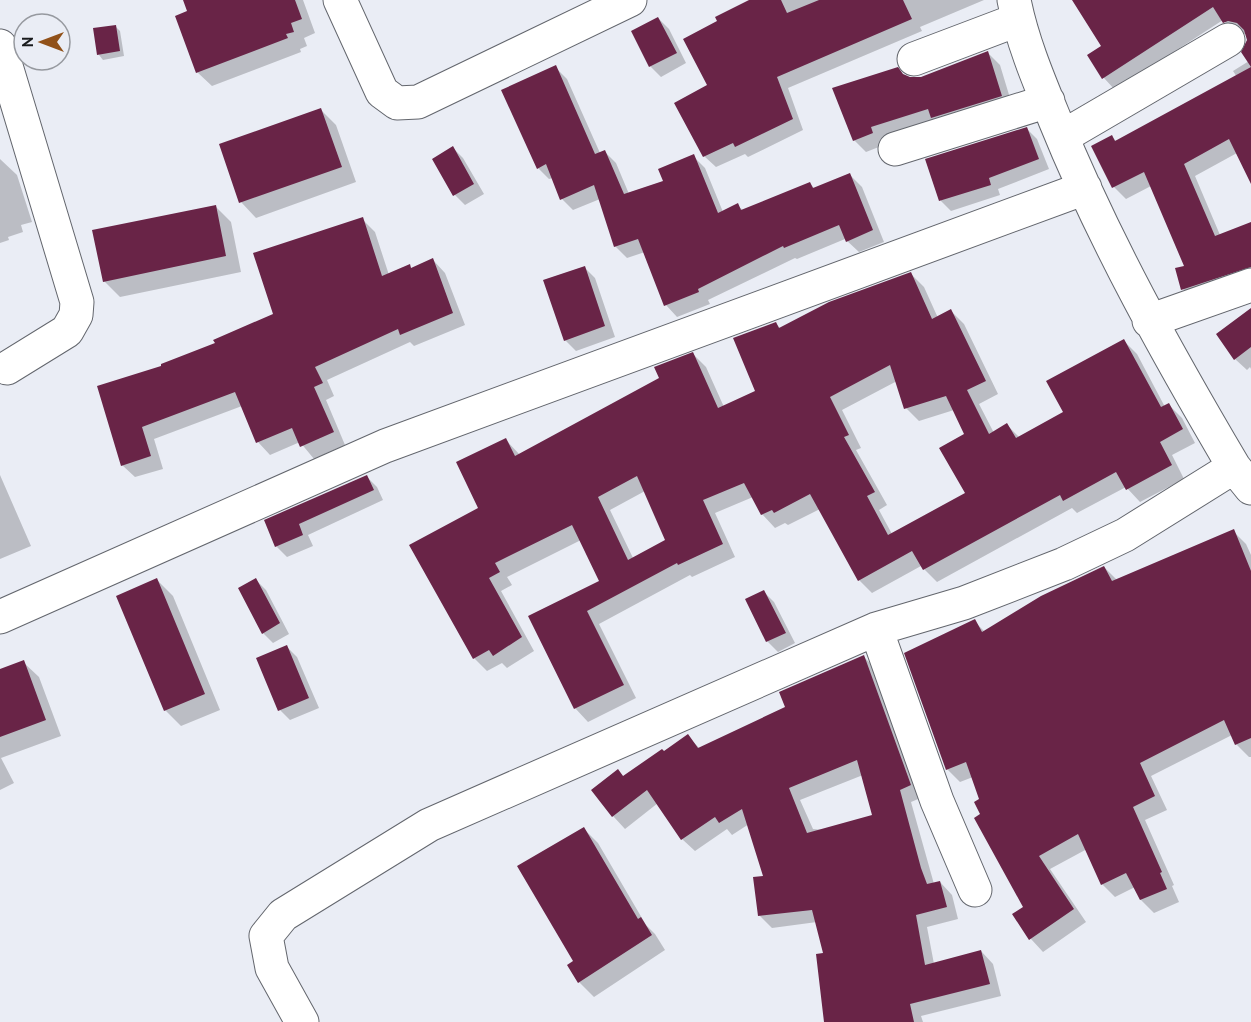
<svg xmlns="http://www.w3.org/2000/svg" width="1251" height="1022" font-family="'PT Sans',sans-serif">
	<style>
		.shadow { fill: #0003; fill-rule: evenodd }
		.building { fill: #692447; fill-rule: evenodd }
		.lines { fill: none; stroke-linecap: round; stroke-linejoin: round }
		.minor-casing { stroke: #63666d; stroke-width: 35 }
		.minor { stroke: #fff; stroke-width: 33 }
	</style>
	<rect width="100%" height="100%" fill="#eaedf5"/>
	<path class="shadow" d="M184,0H303L315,33L304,38L307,46L300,49L301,52L212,86L197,72L189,12Z
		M753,0H984L920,27L922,31L788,88L803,130L748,157L745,154L716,167L704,156L709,86L719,21Z
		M1073,0H1251V181L1237,153L1195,176L1220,235L1251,224V281L1195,301L1183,289L1186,266L1151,186L1126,199L1114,187L1093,147L1112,137L1117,142L1237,77L1233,71L1249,61L1247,34H1236L1223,20L1115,90L1104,78L1089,56L1104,47Z
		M658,18L669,29L686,63L661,77L650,66L633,32Z
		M115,26L120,31L124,56L103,60L99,55Z
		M988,53L1000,65L1013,108L937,122L882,139L884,145L866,152L854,140L904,76L910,79L921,78Z
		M555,67L567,79L600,153L605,152L616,163L629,194L665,182L693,156L705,168L723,212L737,205L744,211L810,184L815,189L850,175L862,187L884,242L859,252L845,239L797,259L795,258L708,300L710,304L677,317L666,305L645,252L627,258L615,246L600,199L573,210L562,199L553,178L549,179L538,168Z
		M321,110L336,125L356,182L256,218L241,202Z
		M1027,129L1037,139L1049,169L998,189L1000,195L951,211L941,201L927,160Z
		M453,148L463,158L484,194L465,205L455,195Z
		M0,159L17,175L32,222L21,225L23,232L8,237L9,240L0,243Z
		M215,206L231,222L241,272L120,297L104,281Z
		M362,219L375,232L389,275L409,266L412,269L433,260L445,273L465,325L414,346L410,342L327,380L334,396L326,400L345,445L314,459L300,442L270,455L258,442L242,406L154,439L163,469L135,477L122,465L163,367L217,344L275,315Z
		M584,267L595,278L615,337L576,351L565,340Z
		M911,274L924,287L938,318L951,311L964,324L998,394L979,404L994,433L1007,425L1020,438L1065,413L1124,341L1137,354L1165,407L1169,405L1182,418L1195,443L1172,455L1184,479L1140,502L1126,487L1077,513L1072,508L937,582L921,566L872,593L859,580L820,509L788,525L785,523L775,528L762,514L753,497L715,513L735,557L692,577L690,575L599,624L636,698L588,722L575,708L530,617L601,582L581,540L507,577L512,585L501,591L534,651L507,668L502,663L487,671L474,658L480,509L506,440L520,455L661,378L693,354L706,367L724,407L757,392L776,324L781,329ZM897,381L906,408L919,421L954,410L966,435L967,494L892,534L879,510L887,505L856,450L861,448L842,410ZM645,491L667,540L633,558L610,510Z
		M1251,310V369L1250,367L1247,370L1235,359Z
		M0,475L31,546L0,559Z
		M366,476L377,487L383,500L308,535L313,546L287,557L276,546L266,521Z
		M1233,531L1246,544L1251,555V757H1249L1236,744L1232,735L1151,776L1167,810L1145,820L1174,885L1172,886L1179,902L1154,913L1141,900L1135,887L1115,897L1102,884L1087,849L1050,869L1086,922L1043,952L1031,939L1025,908L982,815L981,800L973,777L960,782L947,769L974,621L985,632L1104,567L1117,580Z
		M157,580L173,596L220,710L181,726L165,710Z
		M256,580L266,590L289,634L273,643L263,633Z
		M764,592L774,602L795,643L778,652L767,641Z
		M287,647L297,657L319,708L290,720L280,710Z
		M864,657L876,669L923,797L911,802L934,884L940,882L952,895L958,919L927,927L934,964L981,951L993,964L1001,996L921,1016L923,1022H825V955L817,922L772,928L759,915L765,877L749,824L732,835L727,829L695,851L682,839L658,803L625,829L613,816L593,790L618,771L624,777L688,736L700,749L787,708ZM863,775L874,816L823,830L813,829L800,800Z
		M23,662L39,677L61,736L1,758L14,783L0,790V671Z
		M583,828L598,843L646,925L655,934L665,950L594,997L579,982L575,962Z"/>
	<path class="building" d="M183,0H295L302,19L291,23L294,32L286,34L288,38L196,73L175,16L187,11Z
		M749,0H781L787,13L819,0H903L912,19L777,77L793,119L735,147L733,143L703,157L674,103L707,85L683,39L717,21L715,17Z
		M1072,0H1251V184L1229,139L1184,164L1215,236L1251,222V267L1181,290L1175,268L1184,266L1144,172L1112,188L1091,146L1112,135L1115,141L1251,67L1241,52L1247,40L1244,30L1237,23L1228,21L1223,23L1213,7L1102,79L1087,55L1101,46Z
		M658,17L677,53L649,67L631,31Z
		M116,25L120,51L97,55L93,28Z
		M988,51L1002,96L931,118L928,109L871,127L873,133L853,141L832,88L898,67L903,74L910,77H921Z
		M556,65L595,154L605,150L624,194L663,181L658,169L694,154L718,213L738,203L741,210L810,182L813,188L850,173L873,230L846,242L839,225L784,248L783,246L698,289L699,292L664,306L638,239L614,247L594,185L560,200L546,164L537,169L501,90Z
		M321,108L342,167L239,203L219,144Z
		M1027,127L1039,159L989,178L991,185L939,201L925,159Z
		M453,146L474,184L453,196L432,159Z
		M216,205L226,256L103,282L92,230Z
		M363,217L382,276L410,264L411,268L433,258L453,313L400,335L398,329L315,367L323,383L314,387L334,432L300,447L292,428L256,443L235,392L142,427L151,456L121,466L97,386L161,366V364L215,343L213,340L273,314L253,253Z
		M585,266L605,326L564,341L543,280Z
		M911,272L932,319L951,309L986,381L967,390L989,434L1007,423L1016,438L1063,412L1046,381L1124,339L1161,407L1169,403L1183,429L1160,442L1172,465L1126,490L1116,472L1063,501L1060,495L923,570L912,551L858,581L810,494L774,513L772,510L761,515L744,483L703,500L723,544L678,565L677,563L587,611L624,685L574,709L528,616L599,581L572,525L495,563L500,572L489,578L522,637L493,656L489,650L473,659L409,545L478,508L456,462L506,438L515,456L659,378L654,367L693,352L718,408L755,391L733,338L776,322L779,328L829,302ZM890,365L904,409L946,396L964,434L939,448L965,493L888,535L867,496L875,492L844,437L849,435L830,397ZM637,476L665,540L628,560L598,497Z
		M1251,308V347L1234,360L1216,334Z
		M367,475L374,490L299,524L303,535L275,547L264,520Z
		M1234,529L1251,571V738L1235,745L1224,720L1140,763L1155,796L1133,807L1162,872L1160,873L1167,889L1140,900L1126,873L1101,885L1078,834L1039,856L1074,909L1029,940L1012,914L1023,907L974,818L980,814L974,802L979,799L966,762L946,770L904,653L975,619L982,632L1041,596L1104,566L1112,581Z
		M157,578L205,694L164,711L116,596Z
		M256,578L280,623L262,634L238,588Z
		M764,590L786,633L766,642L745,599Z
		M287,645L309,698L278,711L256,658Z
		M864,655L911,785L900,790L921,868L927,884L940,881L947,907L916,915L925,965L981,950L990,984L910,1004L914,1022H824L816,954L823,953L812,910L758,916L753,877L763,876L742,809L719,823L715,817L681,840L647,790L612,817L591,790L618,769L623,776L662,749L664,751L688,734L698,748L785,707L779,692ZM857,760L872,815L807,833L789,788Z
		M24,660L46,720L0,737V669Z
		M584,827L638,919L641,917L652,935L578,983L567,965L573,961L517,866Z"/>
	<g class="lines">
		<defs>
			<path id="minor" d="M340,0L382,92L397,103L418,102L630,0
				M1014,0C1022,41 1039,81 1055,120C1104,241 1168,355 1234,467L1251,488
				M0,46L77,302L76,315L67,331L7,368
				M914,59L1017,20
				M1062,137L1228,40
				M895,149L1048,101
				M1149,321L1251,285
				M0,617L385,446L1085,188
				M876,629L937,801L975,890
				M302,1022L272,968L266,936L283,915L429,825L876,629L964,603L1064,564L1125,535L1234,467"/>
		</defs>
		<use href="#minor" class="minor-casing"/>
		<use href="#minor" class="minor"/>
	</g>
	<g transform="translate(42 42) rotate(270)"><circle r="28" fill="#eaedf5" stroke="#96999f" stroke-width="1.5"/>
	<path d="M0-4.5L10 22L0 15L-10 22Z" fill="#915119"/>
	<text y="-9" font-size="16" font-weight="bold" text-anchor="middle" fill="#191b1d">N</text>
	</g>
</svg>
